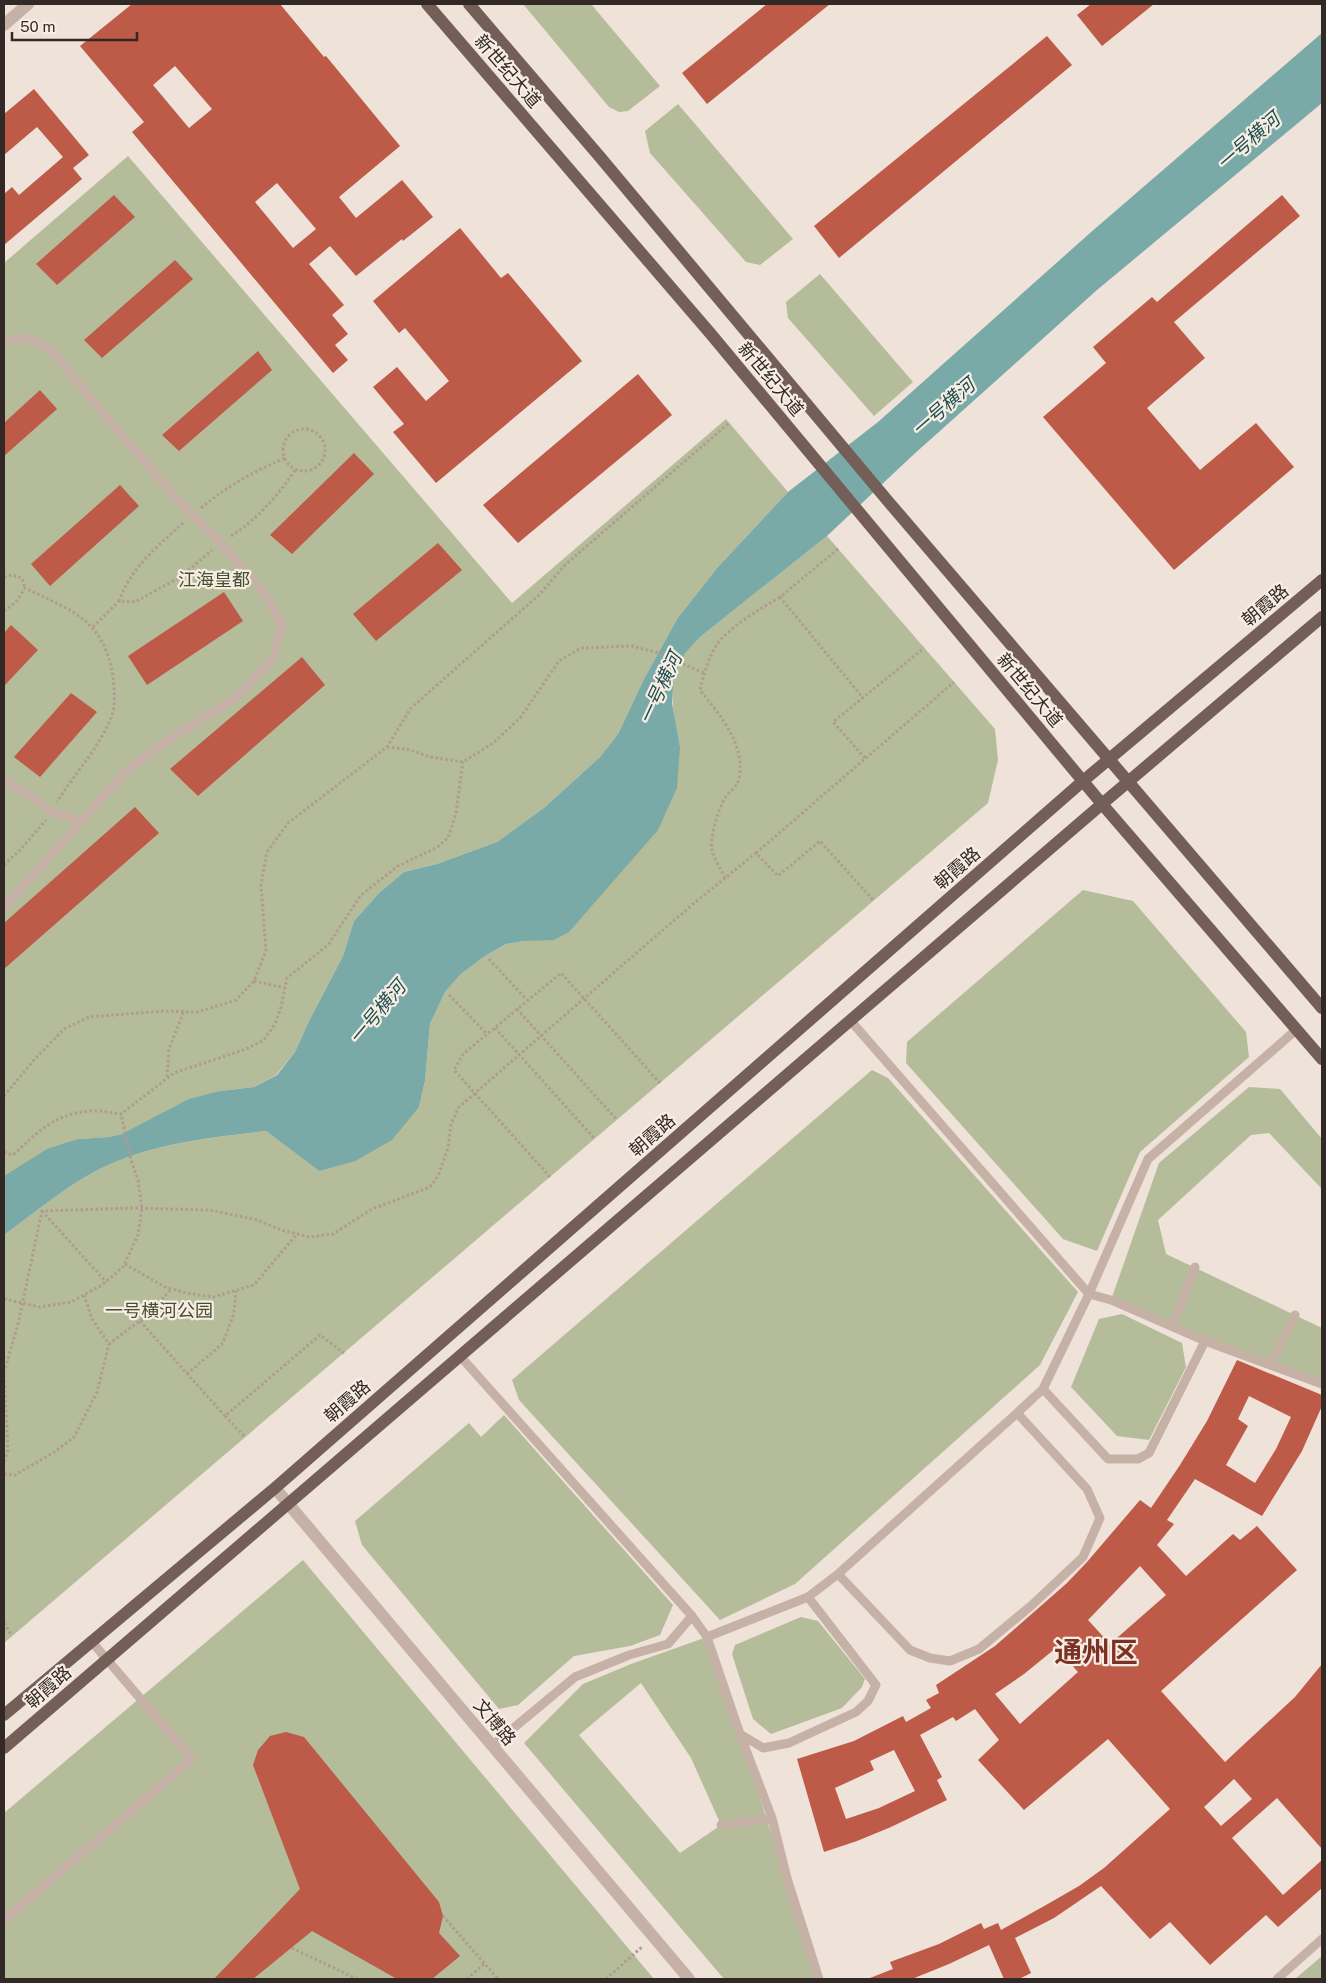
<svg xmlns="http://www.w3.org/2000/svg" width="1326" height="1983" font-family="'Public Sans','Noto Sans SC',sans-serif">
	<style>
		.green { fill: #b4bc9a; fill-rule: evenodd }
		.water { fill: #7aaaa7 }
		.building { fill: #bd5a48; fill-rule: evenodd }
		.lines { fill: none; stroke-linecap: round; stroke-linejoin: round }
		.path { stroke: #b19b90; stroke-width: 3; stroke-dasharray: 2.5 2.5; stroke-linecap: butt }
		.service { stroke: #c6b1a6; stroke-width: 9 }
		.tertiary { stroke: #c6b1a6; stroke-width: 12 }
		.primary { stroke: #735f58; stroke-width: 12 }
		.labels { text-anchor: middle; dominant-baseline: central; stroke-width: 4.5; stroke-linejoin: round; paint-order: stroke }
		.street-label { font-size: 18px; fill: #322926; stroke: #f7ede4 }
		.park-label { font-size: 18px; fill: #454f2c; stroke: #f7ede4 }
		.water-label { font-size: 19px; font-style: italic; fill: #1f504f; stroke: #f7ede4 }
		.town-label { font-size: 28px; font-weight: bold; fill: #7b3225; stroke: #f7ede4 }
	</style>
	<rect width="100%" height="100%" fill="#efe2d9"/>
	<path class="green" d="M523,4H591L660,86L628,111L619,112L609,107Z
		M678,104L793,239L760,265L746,262L650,153L645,131Z
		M128,156L512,603L726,419L788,492L717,568L677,619L644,679L618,734L600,757L545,807L497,842L437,864L404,872L379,893L354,921L343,956L309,1021L295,1052L276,1075L254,1087L220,1091L122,1134L109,1137L78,1139L4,1176V263Z
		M820,274L913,382L874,416L788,318L786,302Z
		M827,536L995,729L998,760L988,803L4,1643V1235C33,1214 60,1191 92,1173C145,1144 207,1138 266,1131L319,1171L419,1107L425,1081L430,1024L445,992L461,974L485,956L506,944L525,941L680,747C674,716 665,682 684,654C688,648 695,642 700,637Z
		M1083,890L1133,901L1246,1032L1249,1057L1140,1152L1097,1251L1063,1239L906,1063L907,1042Z
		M872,1070L888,1078L1078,1292L1040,1365L795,1584L720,1620L519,1400L512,1380Z
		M1249,1087L1280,1089L1322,1139V1189L1269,1133L1251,1135L1158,1220L1166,1254L1322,1328V1384L1111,1300L1159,1163Z
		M1122,1314L1182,1343L1186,1367L1149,1440L1117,1436L1071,1387L1099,1319Z
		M504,1415L673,1605L660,1635L630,1646L574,1656L518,1705L499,1709L362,1545L355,1521L469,1423L481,1437Z
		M303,1560L654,1979H4V1813Z
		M801,1617L818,1621L865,1679L862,1687L842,1708L771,1734L753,1719L732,1654L735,1645Z
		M707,1637L819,1979H724L524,1743L583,1684L631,1664ZM641,1683L691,1758L721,1825L680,1853L579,1735Z
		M1322,1956V1979H1295Z"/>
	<path class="water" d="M1322,33V103L1097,290L912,456L827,536L700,637L685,653L674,674L672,703L680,747L677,788L658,830L569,932L554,940L525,941L506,944L485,956L461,974L445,992L430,1024L425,1081L419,1107L392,1140L355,1161L319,1171L266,1131C207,1138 145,1144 92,1173C60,1191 33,1214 4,1235V1176L47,1149L78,1139L109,1137L122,1134L189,1099L220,1091L254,1087L277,1075L295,1052L309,1021L343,956L354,921L379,893L404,872L437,864L497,842L545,807L600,757L618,734L644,679L677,619L717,568L788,492L878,422L1090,233Z"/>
	<path class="building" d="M132,4H280L324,57L326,56L400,146L339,197L356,218L402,180L433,217L403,241L402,239L356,276L330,246L309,264L344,305L332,315L348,334L335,345L348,360L333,373L132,132L144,122L80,46ZM175,66L212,109L189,128L153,85ZM277,183L316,229L293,248L255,202Z
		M767,4H830L707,104L682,73Z
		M1091,4H1154L1102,46L1077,15Z
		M1047,36L1072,65L839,258L814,226Z
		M34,89L89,155L73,168L82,179L4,245V194L12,187L19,195L63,157L37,127L4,155V114Z
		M114,195L135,217L57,285L36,264Z
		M1282,195L1300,216L1174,322L1205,358L1147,408L1200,470L1256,423L1294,467L1174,570L1043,417L1106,363L1093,347L1152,297L1157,302Z
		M460,228L501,278L508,273L582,361L436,483L393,432L404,424L373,387L397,367L426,401L449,381L405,328L399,333L373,301Z
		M175,260L193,279L102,358L84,340Z
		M258,351L272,370L179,451L162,435Z
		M638,374L672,415L518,543L483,505Z
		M40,390L57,409L4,456V423Z
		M354,453L374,474L292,554L270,535Z
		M120,485L139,506L50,586L31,564Z
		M438,543L462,570L376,641L353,614Z
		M224,592L243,621L147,685L128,656Z
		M11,625L38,650L4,686V633Z
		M302,657L325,685L198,796L170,769Z
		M71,693L97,712L40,777L14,757Z
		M135,807L159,833L4,969V923Z
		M1237,1360L1322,1395V1406L1302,1451L1262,1516L1195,1479L1167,1520L1174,1524L1157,1545L1186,1576L1233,1534L1240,1540L1257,1526L1297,1570L1161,1691L1225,1762L1295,1697L1322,1664V1849L1277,1798L1232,1838L1283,1895L1322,1860V1888L1278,1927L1266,1915L1210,1965L1170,1922L1150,1939L1101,1886L1054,1918L1015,1938L1031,1973L1019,1979H1004L989,1945L949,1964L912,1979H870V1978L893,1969L890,1962L939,1944L981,1923L984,1929L998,1923L1001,1930L1046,1905L1079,1886L1104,1868L1170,1809L1108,1739L1024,1810L978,1760L999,1740L975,1709L956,1721L953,1717L920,1735L942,1777L937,1780L947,1800L891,1827L857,1841L824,1852L797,1759L854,1741L903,1716L906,1722L931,1708L926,1700L939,1693L936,1685L995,1646L1067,1583L1087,1562L1140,1500L1151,1508L1180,1465L1207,1421ZM1249,1396L1291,1417L1276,1449L1255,1483L1226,1465L1248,1426L1238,1419ZM1140,1566L1166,1595L1110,1644L1088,1620ZM1056,1648L1078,1672L1020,1724L995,1694L1024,1674ZM894,1750L915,1791L879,1808L846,1819L835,1788L874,1770L870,1761ZM1234,1779L1252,1799L1221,1826L1204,1807Z
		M286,1732L304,1737L439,1902L443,1916L439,1933L460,1956L432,1979H397L312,1931L253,1979H214L300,1889L253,1765L258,1750L270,1736Z"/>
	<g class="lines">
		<path class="path" d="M283 450a21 21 0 1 1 42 0a21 21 0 1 1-42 0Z
			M201,508C227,486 255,471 285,458
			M183,523C158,546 131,567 119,601L135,602L182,576L212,550
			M231,536C258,519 278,495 296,469
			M838,549L780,597L863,698
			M4,577L12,575L22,578L25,588
			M4,611L16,602L25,588C72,611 104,619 113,677C114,688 116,704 112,715C101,746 74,774 57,802
			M93,627L119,601
			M387,747L407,749L430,757L463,762L493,743L520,718L559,661L581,648L632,646L655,652L704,673
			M865,758L833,722L924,648
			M756,853L954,682
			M4,865L20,850L46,820
			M725,878C721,869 714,859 712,850C709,839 719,807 725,798C729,792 737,787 739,779C746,745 720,715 700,690C704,675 707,660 716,646C726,629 763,607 780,597
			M489,959L527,1000
			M254,981L285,988
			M449,995L487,1034
			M517,1009L617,1120
			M495,1028L595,1139
			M167,1077L169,1049L184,1011
			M4,1096L34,1060L64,1029L89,1017L164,1011L198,1012L236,1000L254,981L266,950L261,885L267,852L288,823L387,747L411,708L539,595L566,564L729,423
			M4,1152L13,1155C38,1132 54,1114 90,1111C100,1110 111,1113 121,1114L174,1073L246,1049L264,1040L275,1024L281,1007L287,978L328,945L361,895L398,866L436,848L448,838L456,813L463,762
			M550,1177L454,1070L463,1054L561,973L660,1083
			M42,1211L106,1282
			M125,1264L165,1287L186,1293L213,1297L254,1285L297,1234
			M84,1295L92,1319L109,1344L149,1314L171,1289
			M4,1299L40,1307L71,1302L102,1285L123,1267L138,1235L142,1208L138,1180L131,1160L121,1114
			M140,1321L225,1416L320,1335L344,1353
			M4,1373L18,1324L42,1211L132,1208L210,1210L257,1220L281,1230L310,1237L333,1234L372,1209L430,1187L438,1176L448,1148L451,1124L459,1107L693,904L756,853L778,876L820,841L873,900
			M187,1374L223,1343L234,1313L236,1291
			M4,1375L8,1450L4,1464
			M225,1416L245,1437
			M4,1474L15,1475L56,1451L74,1437L97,1392L109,1344
			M4,1623L12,1636
			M443,1916L498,1979
			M292,1948L357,1979
			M467,1979L484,1964
			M606,1979L643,1946"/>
		<path class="service" d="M4,341L11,339L30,338L53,352L119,432L178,500L221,543L264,593L282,625L274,657L238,696L161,745L125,772L4,908
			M4,779L51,811L80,821
			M1172,1326L1195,1267
			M1205,1341L1322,1384
			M460,1356L692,1616L707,1637L808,1597L838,1574L910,1650L930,1658L950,1661L979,1649L1032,1605L1083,1557L1100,1518L1087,1489L1017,1413L1043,1389L1089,1294L850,1020
			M1270,1364L1295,1315
			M1043,1389L1108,1459H1138L1149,1453L1205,1341L1111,1300L1089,1294L1148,1159L1296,1030
			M838,1574L1017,1413
			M707,1637L740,1734L763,1748L789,1743L856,1712L868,1701L876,1685L808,1597
			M740,1734L772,1818L787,1878L819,1979
			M492,1746L575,1677L629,1655L668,1644L692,1616
			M721,1825L772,1818
			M4,1920L192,1759L92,1642
			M1277,1979L1322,1939"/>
		<path class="tertiary" d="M4,25L28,4
			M275,1488L689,1979"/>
		<path class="primary" d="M427,4L710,333L1102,804L1322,1059
			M469,4L600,157L887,500L1322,1008
			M4,1715L275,1488L1083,781L1322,580
			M4,1748L1102,804L1322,617"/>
	</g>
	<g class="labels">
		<g class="street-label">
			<text transform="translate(508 71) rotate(49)">新世纪大道</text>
			<text transform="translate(771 379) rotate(50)">新世纪大道</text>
			<text transform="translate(1265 605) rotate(-40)">朝霞路</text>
			<text transform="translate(1030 690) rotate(50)">新世纪大道</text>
			<text transform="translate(957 868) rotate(-41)">朝霞路</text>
			<text transform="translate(652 1135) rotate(-41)">朝霞路</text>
			<text transform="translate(347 1401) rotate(-41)">朝霞路</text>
			<text transform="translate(48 1687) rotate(-41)">朝霞路</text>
			<text transform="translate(495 1722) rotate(50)">文博路</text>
		</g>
		<g class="park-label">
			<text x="214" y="579">江海皇都</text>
			<text x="159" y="1310">一号横河公园</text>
		</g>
		<g class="water-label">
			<text transform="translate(1248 141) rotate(-41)">一号横河</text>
			<text transform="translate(943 407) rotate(-41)">一号横河</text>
			<text transform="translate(660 688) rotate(-65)">一号横河</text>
			<text transform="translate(377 1012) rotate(-50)">一号横河</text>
		</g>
		<g class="town-label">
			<text x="1096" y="1651">通州区</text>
		</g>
	</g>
	<rect width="1326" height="1983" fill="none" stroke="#322926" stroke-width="10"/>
	<path d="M12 32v8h125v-8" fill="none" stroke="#322926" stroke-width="2.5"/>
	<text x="20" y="32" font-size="15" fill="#322926" stroke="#f7ede4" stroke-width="4" paint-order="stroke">50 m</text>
</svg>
